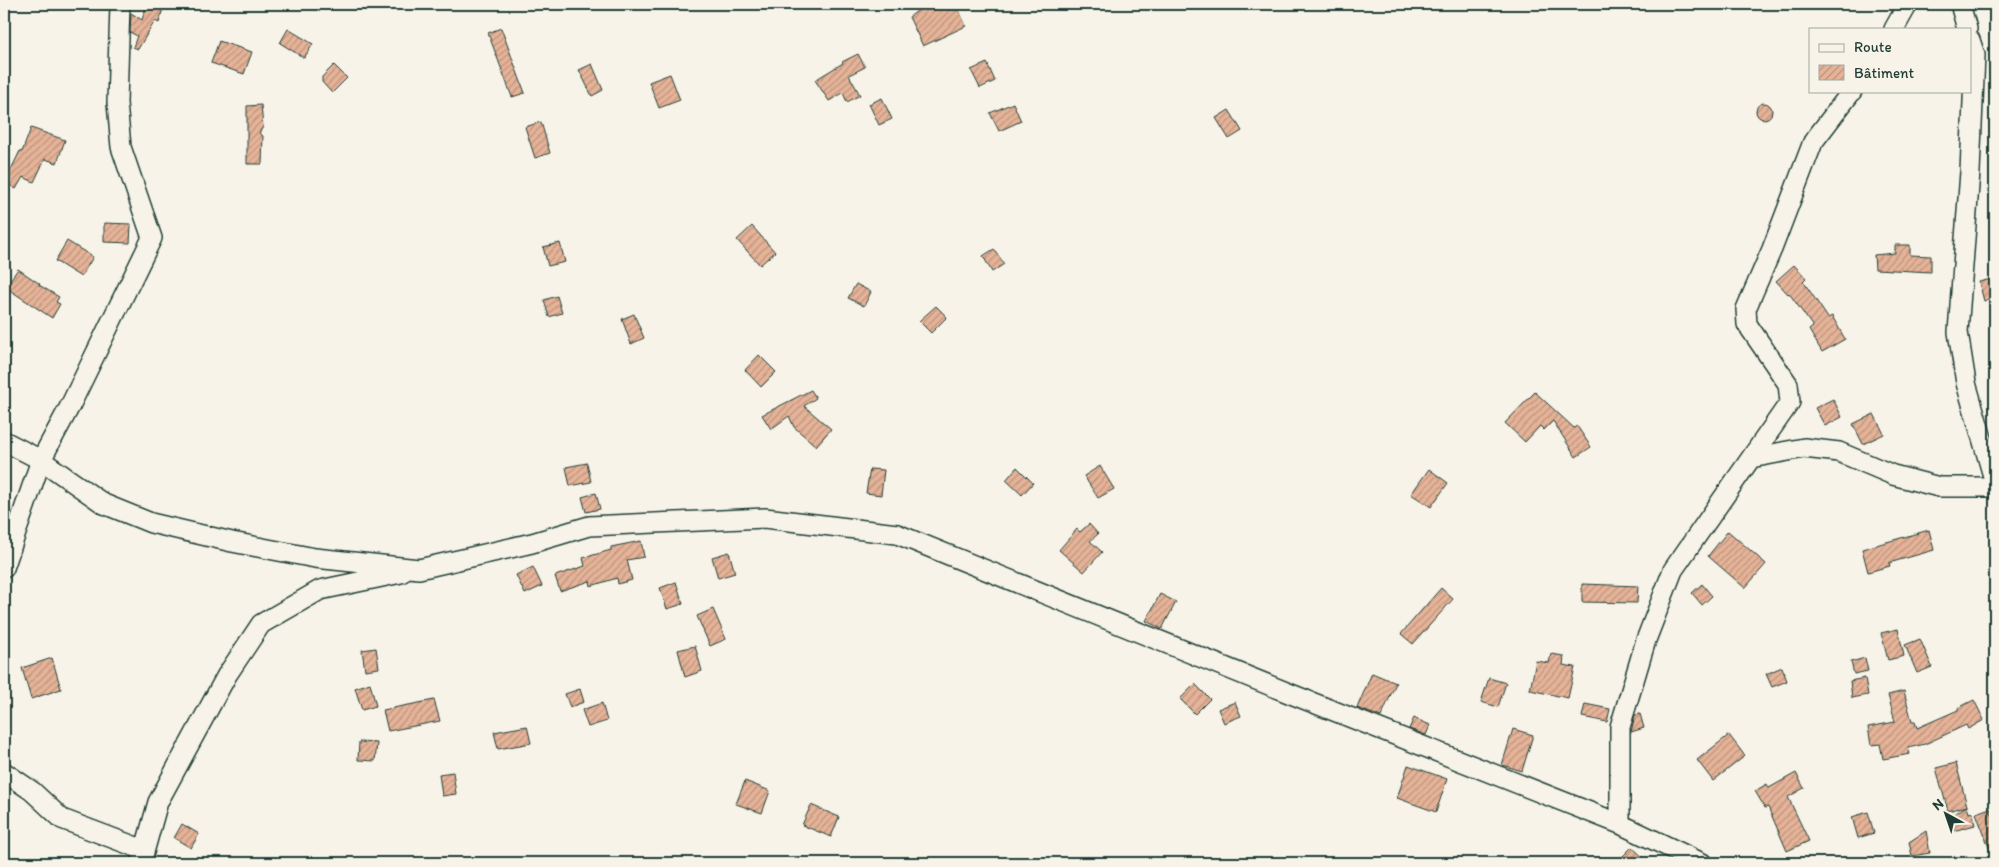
<svg xmlns="http://www.w3.org/2000/svg" width="1999" height="867" font-family="Itim,sans-serif">
	<style>
		.building { fill: url(#building-hatch); stroke: #1f3d34 }
		.lines { fill: none; stroke-linecap: round; stroke-linejoin: round }
		.street-casing { stroke: #1f3d34; stroke-width: 22 }
		.street { stroke: #f7f3e8; stroke-width: 19 }
	</style>
	<defs>
		<pattern id="building-hatch" width="6" height="6" patternUnits="userSpaceOnUse" patternTransform="scale(1.25)"><rect width="6" height="6" fill="#e6b398"/><path d="M-1 1l2-2M0 6l6-6M5 7l2-2" fill="none" stroke="#ba937d"/></pattern>
	</defs>
	<rect width="100%" height="100%" fill="#f7f3e8"/>
	<filter id="ink" filterUnits="userSpaceOnUse"><feTurbulence type="fractalNoise" baseFrequency=".02" numOctaves="2"/><feDisplacementMap in="SourceGraphic" scale="10" xChannelSelector="R" yChannelSelector="G"/><feConvolveMatrix kernelMatrix="1 2 1 2 8 2 1 2 1" color-interpolation-filters="sRGB"/></filter>
	<g filter="url(#ink)">
		<path class="building" d="M147,4H164L159,23L155,21L138,49L133,47L137,36L130,32L131,13L142,20Z
			M927,4H956L966,26L923,46L909,17Z
			M501,28L525,93L512,97L488,33Z
			M288,29L313,44L304,58L280,43Z
			M219,41L252,52L244,74L211,63Z
			M858,54L865,67L849,75L860,95L847,102L843,93L829,101L815,80L843,63L842,62Z
			M987,63L995,81L980,88L971,70Z
			M592,64L603,90L592,96L579,70Z
			M334,65L347,78L332,93L322,82V77Z
			M670,74L680,100L659,108L649,82Z
			M882,98L892,119L879,125L869,104Z
			M1013,103L1021,121L999,131L990,113Z
			M1756 111a8 8 0 1 1 16 0a8 8 0 1 1-16 0Z
			M261,105L263,127L259,133L263,136L262,164H247V106Z
			M1229,110L1242,131L1229,139L1216,118Z
			M541,122L550,153L535,158L525,127Z
			M31,128L65,140L57,163L45,159L34,182L23,177L16,189L5,182L20,151L22,152Z
			M104,223L131,224L130,243L104,242Z
			M752,226L775,252L760,265L737,240Z
			M67,241L93,257L81,277L55,261Z
			M560,243L565,262L548,266L543,247Z
			M1895,245H1910V255L1931,256V272L1875,269L1874,255L1895,253Z
			M994,249L1004,264L992,272L983,256Z
			M1794,265L1806,278L1803,281L1828,318L1832,316L1845,339L1822,352L1809,330L1813,327L1789,293L1788,294L1776,281Z
			M18,269L40,284L39,285L59,297L56,302L60,304L52,318L5,287Z
			M1995,278V298L1984,301L1979,282Z
			M856,284L871,292L864,306L848,298Z
			M557,296L562,313L549,317L544,300Z
			M936,306L947,317L931,333L919,321Z
			M634,314L644,338L631,344L622,319Z
			M759,355L776,372L761,387L745,370Z
			M811,390L816,398L804,406L831,429L816,446L794,427L789,416L771,429L762,415Z
			M1535,392L1574,428L1577,426L1591,447L1576,457L1553,421L1544,430L1540,426L1525,442L1505,423Z
			M1833,399L1842,417L1825,426L1815,408Z
			M1874,414L1884,434L1863,444L1853,424Z
			M587,463L591,482L570,486L566,467Z
			M1100,466L1114,489L1098,498L1084,476Z
			M1017,467L1033,483L1022,495L1006,480Z
			M870,469L884,470L881,495L866,493Z
			M1429,469L1448,483L1431,507L1411,494Z
			M596,493L600,509L586,512L582,497Z
			M1089,524L1098,534L1090,541L1102,552L1084,572L1059,550L1077,529L1080,532Z
			M1929,530L1934,550L1889,563L1890,566L1868,572L1862,549Z
			M1728,531L1766,564L1745,588L1708,556Z
			M641,541L644,557L627,560L632,580L618,584L617,578L591,586L590,581L560,591L555,576L585,566L583,558L611,550V547Z
			M729,552L735,573L718,578L712,557Z
			M533,567L542,586L525,594L516,575Z
			M676,582L683,604L667,609L660,588Z
			M1582,584L1638,586L1637,603L1582,602Z
			M1702,584L1712,596L1702,605L1692,593Z
			M1441,588L1453,599L1413,644L1401,634Z
			M1160,594L1176,602L1162,629L1146,621Z
			M713,609L726,639L710,646L697,616Z
			M1898,629L1904,656L1888,660L1881,633Z
			M1920,639L1932,667L1917,673L1905,645Z
			M695,646L702,671L685,677L678,650Z
			M376,648L379,668L365,670L362,650Z
			M1551,654L1564,656L1563,665L1575,667L1568,698L1530,690L1536,661L1549,663Z
			M52,658L61,689L31,699L22,668Z
			M1865,658L1868,671L1854,674L1851,662Z
			M1782,667L1787,681L1772,687L1766,674Z
			M1372,673L1396,683L1381,717L1357,708Z
			M1489,678L1506,683L1498,707L1481,702Z
			M1865,678L1868,695L1852,698L1850,681Z
			M370,683L376,706L362,710L355,688Z
			M1195,684L1210,699L1195,714L1180,699Z
			M580,689L584,702L570,707L565,694Z
			M1904,691L1912,722H1915L1917,728L1958,710V708L1974,700L1984,720L1968,729L1966,725L1925,744L1908,748L1910,754L1883,759L1880,744L1871,745L1868,727L1895,722L1888,695Z
			M434,700L440,721L388,731L383,710Z
			M1235,702L1241,716L1224,723L1218,709Z
			M602,703L607,721L588,727L582,710Z
			M1585,704L1610,709L1607,722L1582,717Z
			M1640,714L1644,728L1631,732L1635,715Z
			M1414,718L1430,725L1426,735L1409,729Z
			M527,726L531,743L498,749L494,732Z
			M1513,729L1533,735L1522,771L1502,765Z
			M1729,735L1745,756L1713,781L1697,760Z
			M359,742L377,743L375,761L358,760Z
			M1956,763L1967,806L1948,811L1936,768Z
			M1408,765L1447,779L1436,812L1397,798Z
			M453,772L456,794L442,796L439,774Z
			M1796,773L1804,788L1788,797L1809,841L1787,851L1768,807L1765,808L1755,791L1767,784L1769,788Z
			M745,781L770,791L762,813L736,804Z
			M811,805L839,817L831,837L802,825Z
			M1967,806L1969,813L1972,812L1975,825L1953,831L1949,817Z
			M1990,808L1995,823L1994,861L1976,813Z
			M1868,812L1874,833L1858,838L1852,817Z
			M182,824L199,834L191,848L174,838Z
			M1926,831L1930,853L1912,856L1909,842Z
			M1632,847L1649,863H1616Z"/>
		<g class="lines">
			<defs>
				<path id="street" d="M1960,4L1967,29
					M1894,29L1908,4
					M1970,40L1975,55L1970,172L1958,332L1966,383L1995,483
					M4,441L41,460L104,504L151,523L232,542L315,558L419,569L532,543L589,526L765,518L897,534L1291,694L1620,824L1702,863
					M1751,458L1804,448L1839,452L1893,475L1939,487H1995
					M4,568L41,460L70,406L152,238L121,147L117,103L120,4
					M4,772L32,791L62,819L144,850
					M1620,824V727L1646,640L1673,570L1790,402L1788,384L1747,324L1746,309L1772,249L1813,142L1852,91
					M141,863L158,802L227,675L261,624L320,590L401,573"/>
			</defs>
			<use href="#street" class="street-casing"/>
			<use href="#street" class="street"/>
		</g>
	</g>
	<rect width="1999" height="867" fill="none" stroke="#f7f3e8" stroke-width="20"/>
	<rect x="10" y="10" width="1979" height="847" fill="none" stroke="#1f3d34" stroke-width="2" filter="url(#ink)"/>
	<rect x="1809" y="28" width="162" height="65" fill="#f7f3e8" stroke="#a1aaa0"/>
	<rect x="1819" y="44" width="25" height="8" fill="#f7f3e8" stroke="#a1aaa0"/>
	<text x="1854" y="52" font-size="15" fill="#1f3d34">Route</text>
	<rect x="1819" y="65" width="25" height="15" fill="url(#building-hatch)" stroke="#a1aaa0"/>
	<text x="1854" y="78" font-size="15" fill="#1f3d34">Bâtiment</text>
	<g transform="translate(1946 814) rotate(320)" stroke="#f7f3e8" stroke-width="4" paint-order="stroke">
	<path d="M0-4L9 19L0 12L-9 19Z" fill="#1f3d34"/>
	<text y="-8" font-size="14" font-weight="bold" text-anchor="middle" fill="#1f3d34">N</text>
	</g>
</svg>
